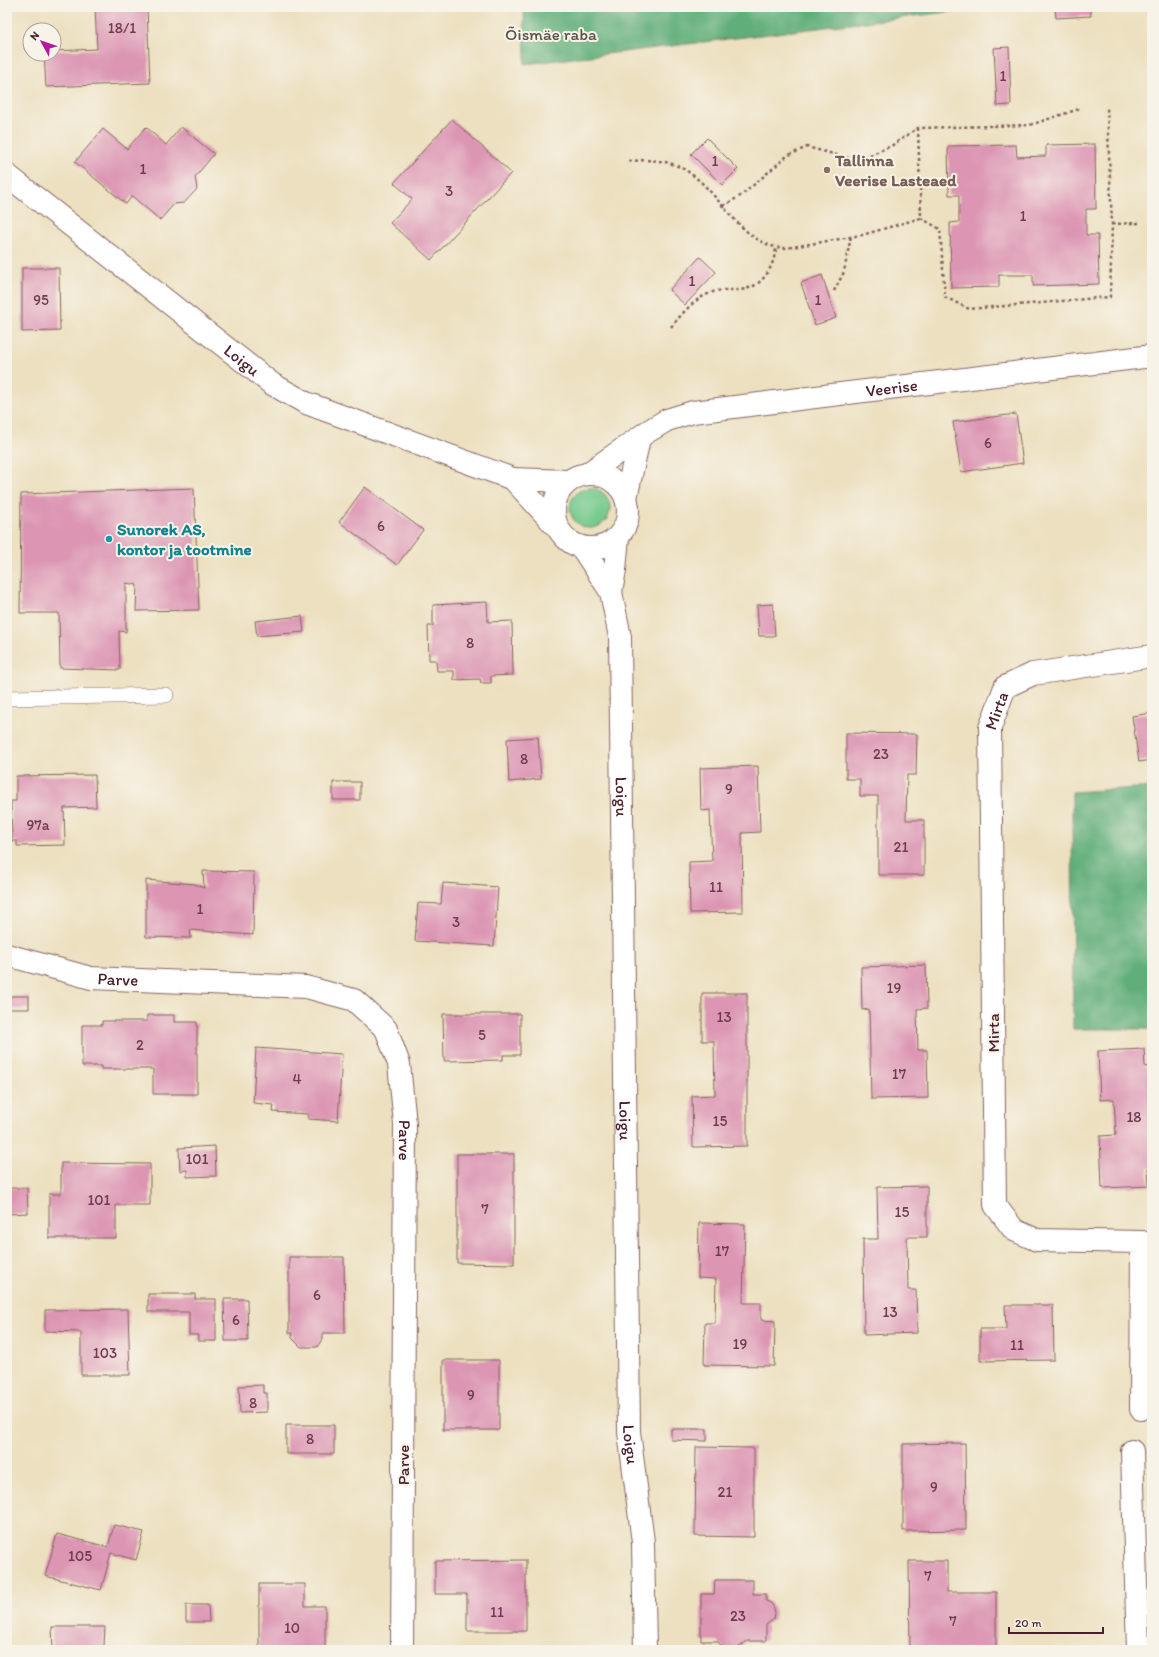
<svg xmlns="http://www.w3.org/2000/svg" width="1159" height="1657" font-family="Itim,sans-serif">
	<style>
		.green { fill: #76ca8e; stroke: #60745c }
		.forest { fill: #60ae79; stroke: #556652 }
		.building { fill: #dc95b3 }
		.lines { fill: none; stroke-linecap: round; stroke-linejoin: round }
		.service-casing { stroke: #83635f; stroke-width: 16 }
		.minor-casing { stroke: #83635f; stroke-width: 24 }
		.path { stroke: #83635f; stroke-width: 2.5; stroke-dasharray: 3 3; stroke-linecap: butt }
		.service { stroke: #fff; stroke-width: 15 }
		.minor { stroke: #fff; stroke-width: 22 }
		.education-dot { fill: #8d6e63; stroke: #f7f3e8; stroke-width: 1.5 }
		.culture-dot { fill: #0f9aa8; stroke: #f7f3e8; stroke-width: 1.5 }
		.labels { text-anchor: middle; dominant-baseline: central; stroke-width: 4; stroke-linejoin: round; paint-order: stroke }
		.number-label { font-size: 15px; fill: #6e3c4d }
		.park-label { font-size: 17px; fill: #575249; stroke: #f7f3e8 }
		.education-label { font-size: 17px; font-weight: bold; fill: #785e54; stroke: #f7f3e8; text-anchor: start }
		.street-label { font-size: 17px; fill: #4a1f2b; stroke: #f7f3e8 }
		.culture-label { font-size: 17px; font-weight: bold; fill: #0d838f; stroke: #f7f3e8; text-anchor: start }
	</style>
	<rect width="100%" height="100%" fill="#f7f3e8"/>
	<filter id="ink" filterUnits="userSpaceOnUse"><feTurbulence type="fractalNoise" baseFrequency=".025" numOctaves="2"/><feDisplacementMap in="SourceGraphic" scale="8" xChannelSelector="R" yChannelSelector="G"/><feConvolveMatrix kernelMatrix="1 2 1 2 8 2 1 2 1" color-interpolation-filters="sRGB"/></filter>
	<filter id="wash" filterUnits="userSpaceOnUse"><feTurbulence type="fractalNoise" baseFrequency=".012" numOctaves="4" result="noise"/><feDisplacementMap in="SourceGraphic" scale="16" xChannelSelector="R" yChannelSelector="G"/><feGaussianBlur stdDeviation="0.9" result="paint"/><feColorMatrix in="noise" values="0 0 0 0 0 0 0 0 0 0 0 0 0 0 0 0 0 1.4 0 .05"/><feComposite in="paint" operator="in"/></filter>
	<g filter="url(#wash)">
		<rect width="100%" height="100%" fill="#ece0c0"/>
		<path class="green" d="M570 508a20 20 0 1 1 40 0a20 20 0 1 1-40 0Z"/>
		<path class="forest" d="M524,7H988L525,64Z
			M1152,787V1029H1073L1072,792Z"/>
		<g id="blocks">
			<path class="building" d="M95,7H147L150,83L46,87L44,54H54V51L97,49Z
				M1055,7H1090L1091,16L1056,18Z
				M1009,47L1011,105L997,106L994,48Z
				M452,119L511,173L431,260L390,223L412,199L394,183Z
				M146,127L166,145L181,127L214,154L195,177L197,189L184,203L174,204L160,220L132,196L126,204L75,162L103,129L127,149Z
				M707,138L738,169L722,185L691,154Z
				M1095,144L1096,209H1086V235H1098L1099,284L1033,286V275H999V287L951,288L950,223L959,222V195H949L948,146L1016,145L1017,157L1046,156V145Z
				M700,257L716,272L685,305L669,290Z
				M22,268H59L60,331L22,332Z
				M822,275L836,318L815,325L801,283Z
				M1016,414L1023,463L961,472L953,422Z
				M365,487L423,530L397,565L339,522Z
				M194,488L199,610L136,611L137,585L126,583V632L119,631L120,670L60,668L59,613H20L21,494Z
				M487,602L488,622L512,621L513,675L491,676V683H481L480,679L454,680V671H437L436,660H429L428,626H433V605Z
				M773,604L775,636H759L757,605Z
				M302,616L304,632L257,636L255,621Z
				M1152,713V760L1139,762L1132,716Z
				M846,733L917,734L916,775H907L906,820H924V875H878V796H860V779H846Z
				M538,737L541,779L509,782L507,739Z
				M758,766L760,832L742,833L743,912L690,913L689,862L712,861L710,810L701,811L700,768Z
				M95,775L96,807L64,808L65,845L17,846V841H12L11,801H16V776Z
				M333,782H360V800H333Z
				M203,871L254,872L253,935L190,930L191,938L146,937V880L195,884L204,888Z
				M443,883L498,887L494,946L415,941L418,903L441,904Z
				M926,965L927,1008L917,1009L918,1050H927L928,1098L871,1099L869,1009L862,1010L861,967Z
				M702,993H747V1146L693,1147L692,1096L715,1095L714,1041H702Z
				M7,996H29V1009H7Z
				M443,1014H520V1055H503V1060L444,1061Z
				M147,1015H174V1022H197V1094H153V1069H101V1066H82V1025H102V1021H147Z
				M256,1048L342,1054L338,1121L308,1119V1114L273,1112L274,1105L253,1103Z
				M1144,1049L1145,1067L1152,1066V1168H1148L1149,1186L1102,1188L1100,1136L1116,1135L1114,1099L1100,1100L1098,1051Z
				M215,1146L216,1176L187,1177V1170L180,1171L179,1148Z
				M457,1154H514V1264L457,1263Z
				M61,1163L150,1164V1205H116V1238H49V1194H61Z
				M927,1186V1237H907L908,1290H916L917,1333L864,1335L863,1239H878L877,1187Z
				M7,1188H27L28,1213L7,1214Z
				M699,1223L745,1224L743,1303H761V1320L775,1321L774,1366L704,1365L705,1323H715L716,1279L698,1278Z
				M289,1257H344L345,1333H323V1338L317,1347H301L292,1338V1333H289Z
				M148,1294H195V1299H216V1341H198V1335H189V1312H148Z
				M224,1299H247L248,1341H225Z
				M1005,1305H1053L1054,1360L980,1361V1329H1006Z
				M128,1309L130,1375H81V1332L45,1331V1310Z
				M443,1360H499V1430H443Z
				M263,1385V1393H267V1412L240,1413L239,1386Z
				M286,1425H334V1454H286Z
				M671,1429H707V1441L671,1440Z
				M965,1443L966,1530L903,1531V1444Z
				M696,1447L754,1448V1537L695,1536Z
				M114,1525L144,1532L136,1560L111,1553L101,1590L45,1576L57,1534L108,1547Z
				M526,1560V1631H467V1594H435V1561Z
				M909,1561H947V1592H996V1650H910Z
				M715,1580H753V1594H766V1601L771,1603L774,1608L775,1613L774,1619L766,1625V1641H747L736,1650H725L717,1641H701V1594H714Z
				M259,1584H305V1606H325V1650H259Z
				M186,1605H208L209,1622H186Z
				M52,1627H105L104,1646H102V1650H53Z"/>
		</g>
	</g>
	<g filter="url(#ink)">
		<use href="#blocks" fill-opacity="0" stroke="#83635f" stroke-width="1"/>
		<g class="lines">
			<defs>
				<path id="service" d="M7,698L166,695"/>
				<g id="minor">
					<path id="s1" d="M7,175L272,384L306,403L513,479L567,481"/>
					<circle cx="591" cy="511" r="37"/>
					<path id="s2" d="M587,474L647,432L667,420L693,412L1152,356"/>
					<path d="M513,479L555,525"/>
					<path d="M626,498L639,439"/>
					<path id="s3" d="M618,537L615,570L611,592L620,637L629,1432L643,1542L645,1650"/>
					<path d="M582,548L611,592"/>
					<path id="s4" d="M7,955L91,978L306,987L354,1000L386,1029L399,1064L405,1124L402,1650"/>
					<path id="s5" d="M1141,1409L1142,1242L1037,1240L1014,1230L995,1205L990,728L1005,687L1033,674L1152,656"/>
					<path d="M1132,1451L1138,1650"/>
				</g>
			</defs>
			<use href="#service" class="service-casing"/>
			<use href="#minor" class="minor-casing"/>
			<path class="path" d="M918,128L921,218L940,229L945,297L969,309L1110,297L1112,224L1107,107
				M629,161C645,160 660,159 675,165C717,180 738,249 787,248L862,235L921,218
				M723,206L742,195L787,156L807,147L852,159L870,155L891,146L918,128L1030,125L1079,109
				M1112,224L1140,223
				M834,291L844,272L851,236
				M671,327C681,315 693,300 708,294C718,289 728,290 738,290C761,289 773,270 776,248"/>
			<use href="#service" class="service"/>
			<use href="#minor" class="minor"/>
		</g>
	</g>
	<circle class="education-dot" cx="827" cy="170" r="4"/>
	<circle class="culture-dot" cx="109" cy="539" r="4"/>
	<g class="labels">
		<g class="number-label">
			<text x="122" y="28">18/1</text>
			<text x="1003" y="76">1</text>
			<text x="715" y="161">1</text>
			<text x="143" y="169">1</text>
			<text x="449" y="191">3</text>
			<text x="1023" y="216">1</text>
			<text x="692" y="281">1</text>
			<text x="41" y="300">95</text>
			<text x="818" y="300">1</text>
			<text x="988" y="443">6</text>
			<text x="381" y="526">6</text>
			<text x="470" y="643">8</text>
			<text x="881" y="754">23</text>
			<text x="524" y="759">8</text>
			<text x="729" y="789">9</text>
			<text x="38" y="825">97a</text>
			<text x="901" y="847">21</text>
			<text x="716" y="887">11</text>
			<text x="200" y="909">1</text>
			<text x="456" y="922">3</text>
			<text x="894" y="988">19</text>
			<text x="724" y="1017">13</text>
			<text x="482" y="1035">5</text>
			<text x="140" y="1045">2</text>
			<text x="899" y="1074">17</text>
			<text x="297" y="1079">4</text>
			<text x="1134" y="1117">18</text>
			<text x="720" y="1121">15</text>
			<text x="197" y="1159">101</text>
			<text x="99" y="1200">101</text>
			<text x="485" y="1209">7</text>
			<text x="902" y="1212">15</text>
			<text x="722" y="1251">17</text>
			<text x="317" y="1295">6</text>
			<text x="890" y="1312">13</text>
			<text x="236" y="1320">6</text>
			<text x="740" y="1344">19</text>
			<text x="1017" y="1345">11</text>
			<text x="105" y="1353">103</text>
			<text x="471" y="1395">9</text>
			<text x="253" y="1403">8</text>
			<text x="310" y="1439">8</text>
			<text x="934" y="1487">9</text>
			<text x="725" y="1492">21</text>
			<text x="80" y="1556">105</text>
			<text x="928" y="1576">7</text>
			<text x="497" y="1612">11</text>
			<text x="738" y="1616">23</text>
			<text x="953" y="1621">7</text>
			<text x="292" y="1628">10</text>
		</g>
		<g class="park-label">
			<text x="551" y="34">Õismäe raba</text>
		</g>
		<g class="education-label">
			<text x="835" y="160">Tallinna<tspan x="835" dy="20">Veerise Lasteaed</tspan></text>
		</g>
		<g class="street-label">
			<text stroke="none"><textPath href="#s1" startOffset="299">Loigu</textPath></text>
			<text stroke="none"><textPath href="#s2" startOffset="324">Veerise</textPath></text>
			<text stroke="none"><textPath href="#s5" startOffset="824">Mirta</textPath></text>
			<text stroke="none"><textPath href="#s3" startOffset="261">Loigu</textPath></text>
			<text stroke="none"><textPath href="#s4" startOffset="114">Parve</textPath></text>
			<text transform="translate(993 1033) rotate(-90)">Mirta</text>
			<text stroke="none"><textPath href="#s3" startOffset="585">Loigu</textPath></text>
			<text stroke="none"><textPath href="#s4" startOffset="509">Parve</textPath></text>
			<text stroke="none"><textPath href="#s3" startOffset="909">Loigu</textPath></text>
			<text transform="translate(403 1465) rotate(-90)">Parve</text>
		</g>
		<g class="culture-label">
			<text x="117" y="529">Sunorek AS,<tspan x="117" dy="20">kontor ja tootmine</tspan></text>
		</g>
	</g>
	<rect width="1159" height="1657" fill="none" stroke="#f7f3e8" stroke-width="24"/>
	<g transform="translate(42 42) rotate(310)"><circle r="19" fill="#f7f3e8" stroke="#b29e9c"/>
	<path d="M0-3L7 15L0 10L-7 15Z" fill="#b5179e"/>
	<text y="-6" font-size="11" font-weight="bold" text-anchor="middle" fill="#4a1f2b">N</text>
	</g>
	<path d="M1009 1627v6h94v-6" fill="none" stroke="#4a1f2b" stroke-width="2"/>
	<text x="1015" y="1627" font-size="12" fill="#4a1f2b" stroke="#f7f3e8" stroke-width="3" paint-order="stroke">20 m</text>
</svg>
